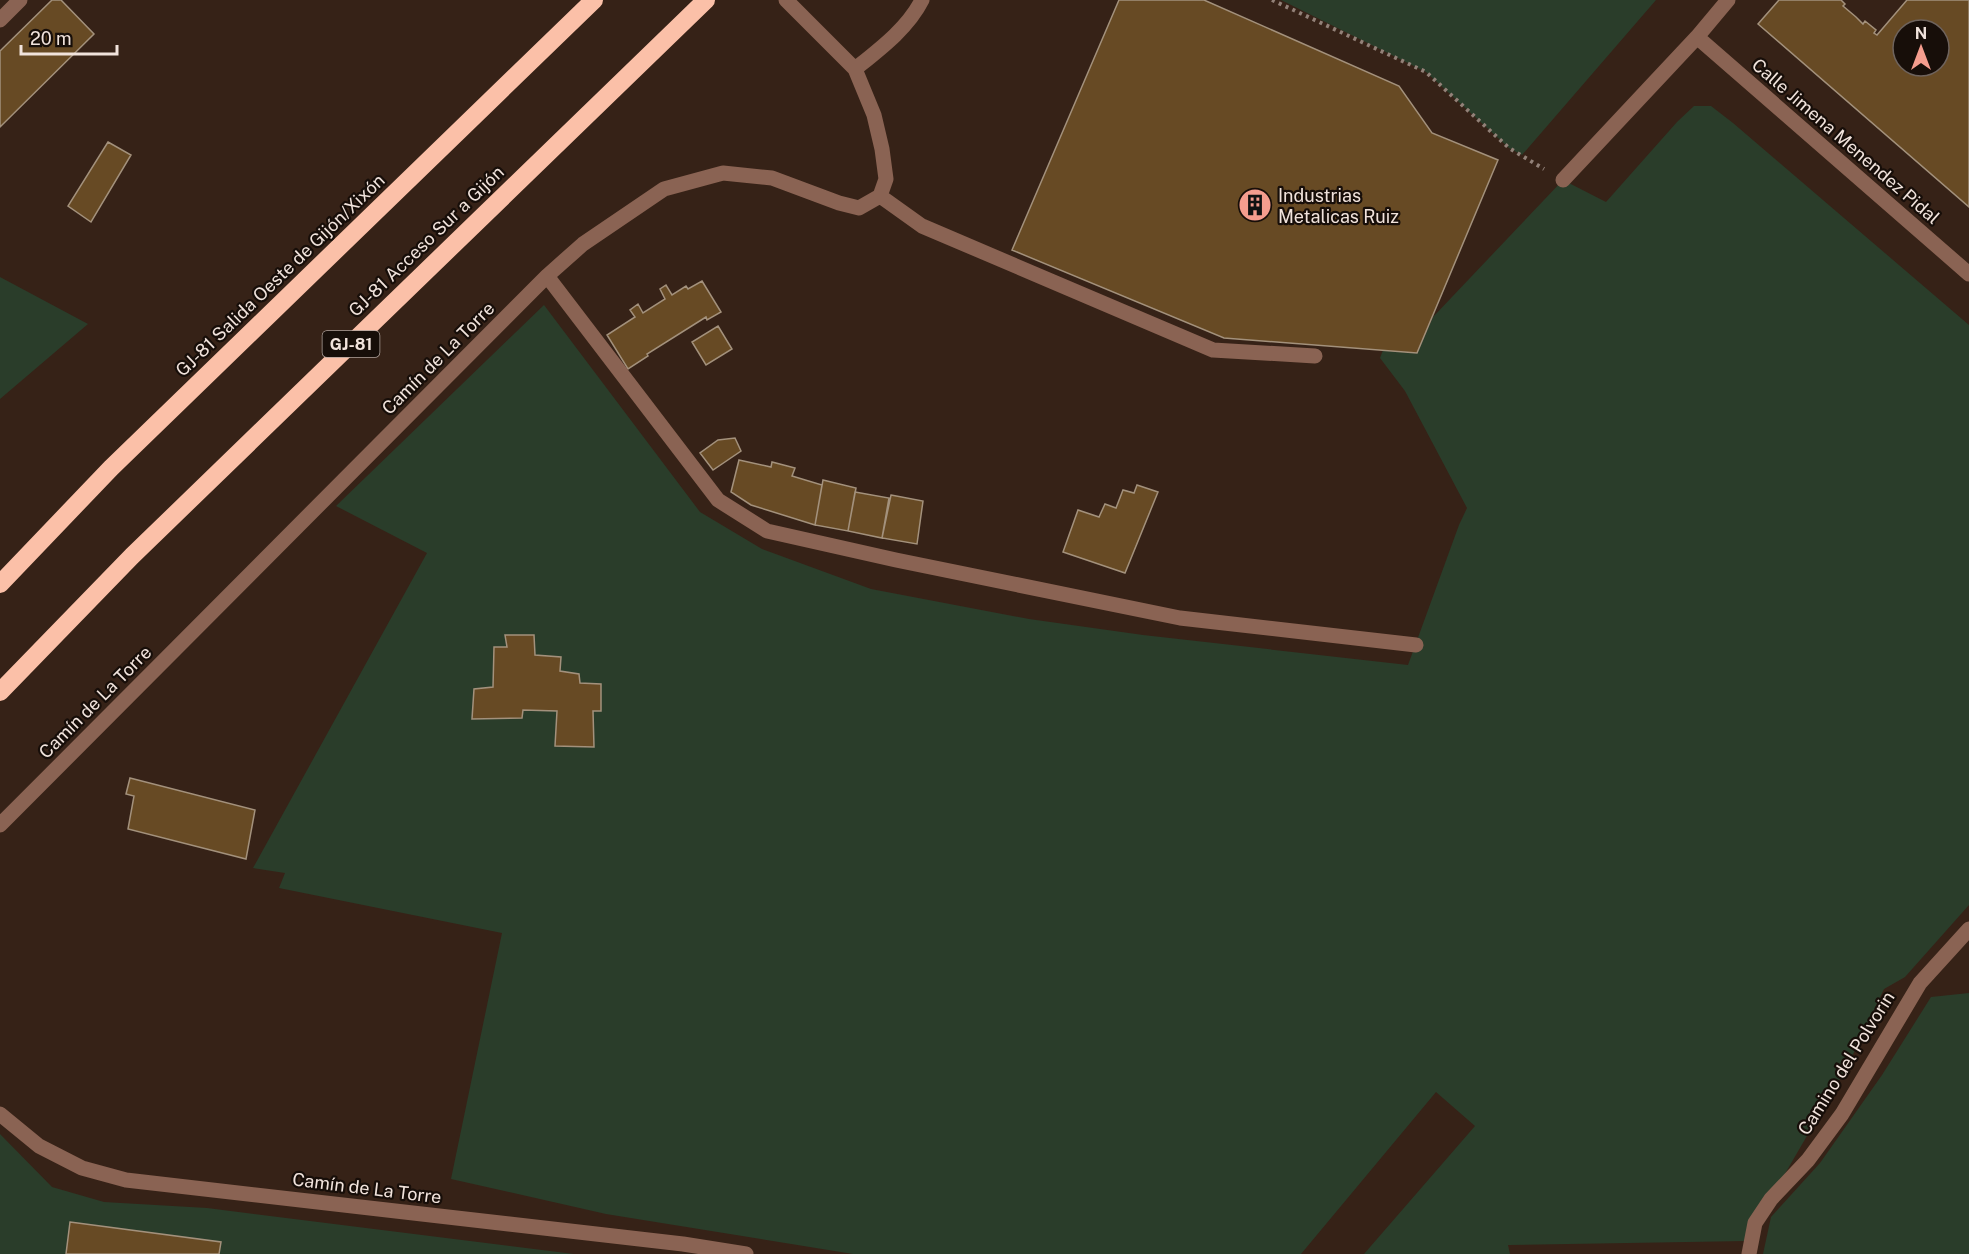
<svg xmlns="http://www.w3.org/2000/svg" width="1969" height="1254" font-family="'Public Sans',sans-serif">
	<style>
		.green { fill: #2a3d2a }
		.building { fill: #674a24; stroke: #a3917c; stroke-width: 1.5; fill-rule: evenodd }
		.lines { fill: none; stroke-linecap: round; stroke-linejoin: round }
		.path { stroke: #928178; stroke-width: 4; stroke-dasharray: 3 4.5; stroke-linecap: butt }
		.minor { stroke: #8a6353; stroke-width: 15 }
		.highway { stroke: #fbc0a8; stroke-width: 18 }
		.labels { text-anchor: middle; dominant-baseline: central; stroke-width: 4.5; stroke-linejoin: round; paint-order: stroke }
		.shield { fill: #170e09; stroke: #b0a39d; stroke-width: 1.5 }
		.shield-label { font-size: 16px; font-weight: bold; fill: #f1e3dc }
		.street-label { font-size: 18px; fill: #f1e3dc; stroke: #170e09 }
		.poi-label { font-size: 18px; fill: #f1e3dc; stroke: #170e09; text-anchor: start }
	</style>
	<rect width="100%" height="100%" fill="#362217"/>
	<path class="green" d="M1281,0H1656L1522,155L1509,148L1426,72Z
		M1694,106H1711L1733,123L1969,325V905L1905,977L1884,989L1847,1067L1746,1241L1508,1245L1510,1254H1364L1475,1126L1436,1092L1301,1254H853L606,1214L451,1179L502,933L279,888L285,873L253,868L427,553L336,506L544,305L700,512L762,549L871,589L1029,619L1143,635L1408,665L1459,525L1467,508L1405,391L1380,358L1383,350L1417,353L1433,317L1563,180L1606,202L1677,122Z
		M0,277L88,324L0,399Z
		M1969,993V1254H1763L1771,1217L1820,1163L1882,1075L1931,997Z
		M0,1134L52,1187L104,1202L207,1208L574,1254H0Z"/>
	<path class="building" d="M52,0H61L94,34L0,127V51Z
		M1119,0H1204L1399,86L1432,133L1498,160L1417,353L1224,338L1012,250Z
		M1779,0H1841L1845,4L1843,6L1856,17L1863,24L1865,21L1876,30L1874,33L1877,35L1907,0H1969V207L1758,24ZM1903,30H1939V66H1903Z
		M108,142L131,155L91,222L68,206Z
		M702,281L721,312L707,320L706,317L647,354L648,356L628,369L607,335L635,317L630,310L638,304L643,313L665,299L660,289L666,285L672,295L686,286L688,289Z
		M718,326L732,349L706,365L692,342Z
		M735,438L741,451L713,470L700,453L718,440Z
		M739,460L771,467L772,462L795,468L792,476L822,485L815,525L751,505L731,492Z
		M823,480L856,488L848,531L815,525Z
		M1137,485L1158,492L1125,573L1063,552L1078,510L1099,517L1105,504L1116,508L1123,490L1134,493Z
		M855,492L889,498L882,538L848,531Z
		M891,495L923,501L917,544L882,538Z
		M505,635H534L535,655L561,657L560,671L579,674L580,683L601,684V711H593L594,747L555,746L557,711L523,710L522,718L472,719L474,689L493,687L494,647H507Z
		M130,778L255,810L246,859L128,829L134,796L126,794Z
		M70,1222L221,1242L219,1254H66Z"/>
	<g class="lines">
		<path class="path" d="M1272,0L1426,72L1509,148L1544,169"/>
		<path class="minor" d="M0,20L20,0
			M1697,37L1969,274
			M855,69C880,49 908,28 922,0
			M1563,180L1697,37L1728,0
			M880,196L922,226L1213,350L1315,356
			M547,276L718,500L767,531L896,560L1180,618L1416,645
			M0,825L547,276L583,244L664,189L723,173L772,178L839,203L859,208L880,196L886,179L882,149L874,115L855,69L786,0
			M0,1114L39,1146L82,1168L126,1180L683,1244L746,1254
			M1749,1254L1755,1223L1771,1199L1808,1160L1842,1114L1920,983L1969,929"/>
		<path class="highway" d="M0,584L111,468L594,0
			M0,692L132,556L706,0"/>
	</g>
	<defs>
		<symbol id="building-disc" viewBox="-11 -11 22 22"><circle r="9.5" fill="#f59d8e" stroke="#170e09"/><path d="M-4-6H4V6H1V3H-1V6H-4ZM-2.5-4.3h1.7v1.8h-1.7ZM.8-4.3h1.7v1.8H.8ZM-2.5-1h1.7V.8h-1.7ZM.8-1h1.7V.8H.8Z" fill="#111"/></symbol>
	</defs>
	<g fill-rule="evenodd">
		<use href="#building-disc" x="1236" y="186" width="38" height="38"/>
	</g>
	<g class="labels">
		<rect class="shield" x="322.5" y="331" width="57" height="26" rx="4.5"/>
		<g class="shield-label">
			<text x="351" y="344">GJ-81</text>
		</g>
		<g class="street-label">
			<text transform="translate(1846 141) rotate(41)">Calle Jimena Menendez Pidal</text>
			<text transform="translate(426 241) rotate(-44)">GJ-81 Acceso Sur a Gijón</text>
			<text transform="translate(280 275) rotate(-44)">GJ-81 Salida Oeste de Gijón/Xixón</text>
			<text transform="translate(438 358) rotate(-45)">Camín de La Torre</text>
			<text transform="translate(95 702) rotate(-45)">Camín de La Torre</text>
			<text transform="translate(1846 1063) rotate(-58)">Camino del Polvorin</text>
			<text transform="translate(367 1188) rotate(7)">Camín de La Torre</text>
		</g>
		<g class="poi-label">
			<text x="1278" y="195">Industrias<tspan x="1278" dy="21">Metalicas Ruiz</tspan></text>
		</g>
	</g>
	<g transform="translate(1921 48)"><circle r="28" fill="#170e09" stroke="#6e635d" stroke-width="1.5"/>
	<path d="M0-4.5L10 22L0 15L-10 22Z" fill="#f59d8e"/>
	<text y="-9" font-size="16" font-weight="bold" text-anchor="middle" fill="#f1e3dc">N</text>
	</g>
	<path d="M21 45v9h96v-9" fill="none" stroke="#f1e3dc" stroke-width="3"/>
	<text x="30" y="45" font-size="18" fill="#f1e3dc" stroke="#170e09" stroke-width="4.5" paint-order="stroke">20 m</text>
</svg>
